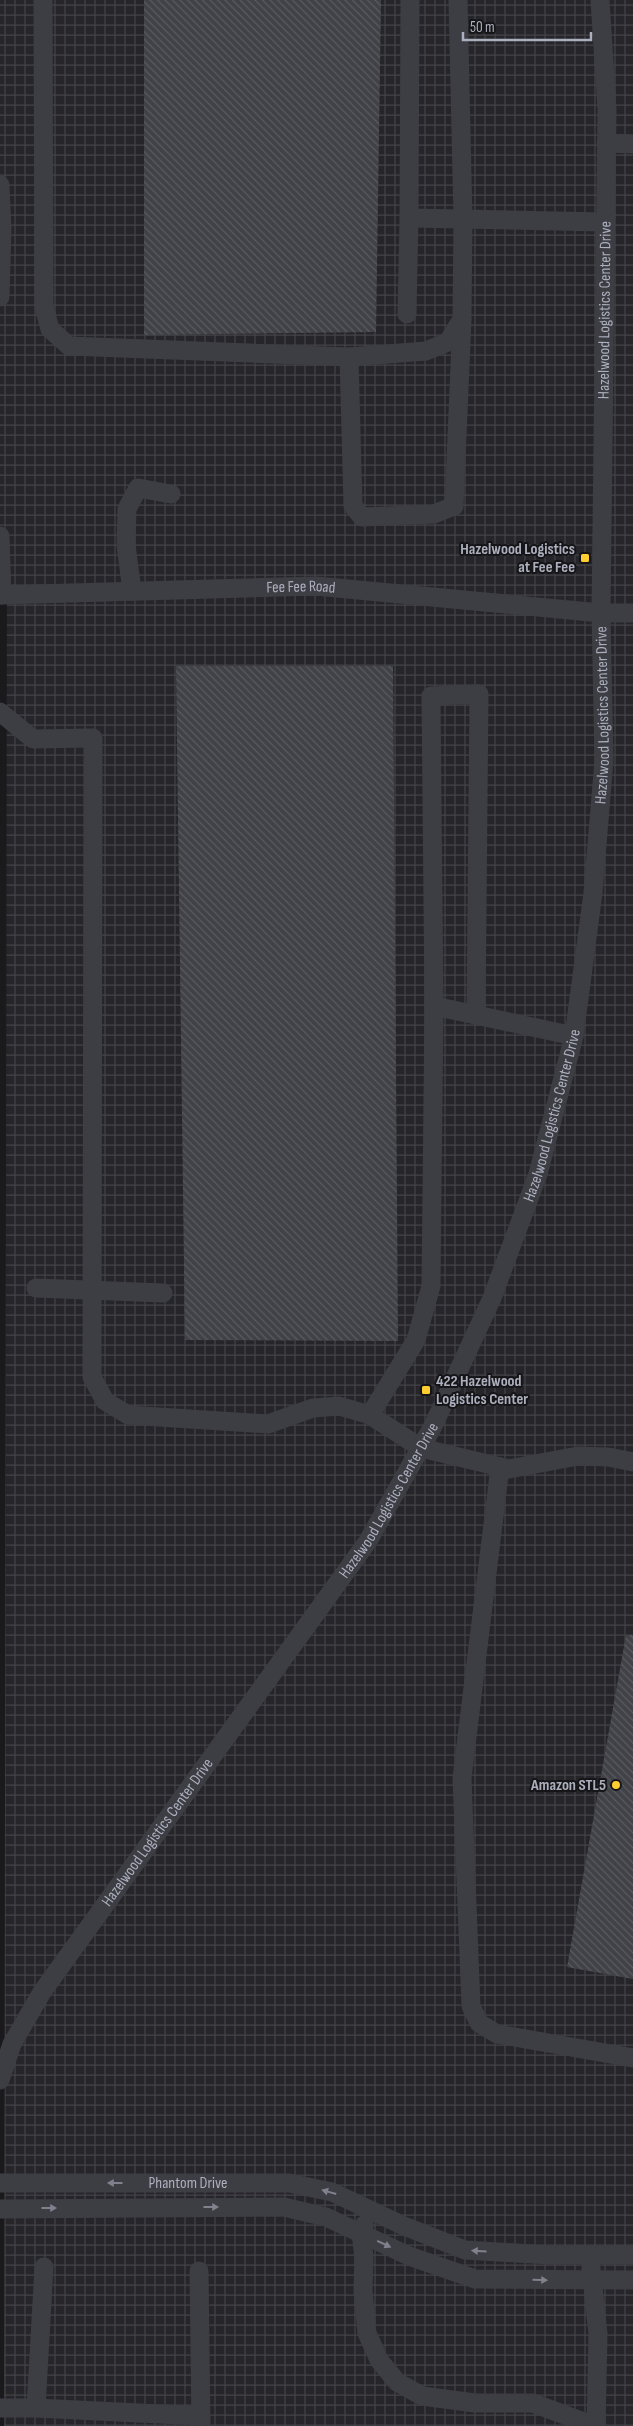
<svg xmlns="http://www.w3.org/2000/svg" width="633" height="2426" font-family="'Sofia Sans Condensed',sans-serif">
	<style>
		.industrial { fill: url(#industrial-grid) }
		.building { fill: url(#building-back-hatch) }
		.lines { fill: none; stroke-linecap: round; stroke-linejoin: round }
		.minor { stroke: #3d3d44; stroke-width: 19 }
		.oneway { fill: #80818d }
		.poi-dot { fill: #ffcd2f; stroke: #151518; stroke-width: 2 }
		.labels { text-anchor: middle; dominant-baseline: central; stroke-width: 4; stroke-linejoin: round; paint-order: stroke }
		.street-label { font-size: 16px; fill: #acafbd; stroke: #151518 }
		.poi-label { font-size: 16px; font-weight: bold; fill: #acafbd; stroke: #151518; text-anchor: end }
	</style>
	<defs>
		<pattern id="industrial-grid" width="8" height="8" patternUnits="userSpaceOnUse" patternTransform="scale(1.25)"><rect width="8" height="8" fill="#26262a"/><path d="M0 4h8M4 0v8" fill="none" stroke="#434347"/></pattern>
		<pattern id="building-back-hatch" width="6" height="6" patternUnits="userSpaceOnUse" patternTransform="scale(1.25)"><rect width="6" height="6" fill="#414247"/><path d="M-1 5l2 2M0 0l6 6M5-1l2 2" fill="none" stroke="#5a5b60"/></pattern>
	</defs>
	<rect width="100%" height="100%" fill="#1a1a1d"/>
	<path class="industrial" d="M0,0H633V2426H4L7,562H0Z"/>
	<path class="building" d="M144,0H381L376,332L144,335Z
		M176,666H393L398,1341L185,1340Z
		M626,1635H633V1979L567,1967Z"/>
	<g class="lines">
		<g class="minor">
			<path d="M43,0L44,307L50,329L69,346L349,357L426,351L448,342L462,319L463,219L605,222"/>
			<path d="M410,0L409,218L463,219L458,0"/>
			<path d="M606,143L633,144"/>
			<path d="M0,185L2,229L0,297"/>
			<path d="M407,314L409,218"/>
			<path d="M349,357L353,506L362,517L434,514L454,506L462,319"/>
			<path d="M0,536L2,595"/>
			<path d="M132,591L126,545L127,509L138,488L171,494"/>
			<path id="s1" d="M0,595L316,586L601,613H633"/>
			<path d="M0,712L33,739L93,738L92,1377L105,1401L128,1415L268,1424L313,1408L339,1406L370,1415L421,1448L509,1469L578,1456L608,1457L633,1462"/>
			<path d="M434,1006L431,696L479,694L476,1015"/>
			<path d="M36,1288L163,1293"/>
			<path d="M370,1415L416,1340L431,1286L434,1006L574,1036"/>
			<path d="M500,1467L462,1778L471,2006L479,2023L497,2034L633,2058"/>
			<path id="s2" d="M0,2080L12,2044L42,1992L368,1541L433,1426L492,1298L538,1174L574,1036L593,893L604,760L601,613L607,109L600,0"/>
			<path id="s3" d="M0,2183H289L332,2192L404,2226L465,2250L550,2255H633"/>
			<path d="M0,2209L284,2207L326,2217L409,2256L475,2279L633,2280"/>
			<path d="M364,2225L361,2233L364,2257L363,2291L367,2333L379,2360L397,2382L422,2396L475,2403H533L594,2426"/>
			<path d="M591,2268L598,2334L596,2426"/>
			<path d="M199,2271L201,2426"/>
			<path d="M0,2408H36L44,2267"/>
			<path d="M36,2408L201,2416"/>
		</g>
	</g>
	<defs><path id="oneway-solid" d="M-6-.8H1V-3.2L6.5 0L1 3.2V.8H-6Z" transform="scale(1.25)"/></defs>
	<g class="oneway">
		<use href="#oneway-solid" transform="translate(115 2183) rotate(-180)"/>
		<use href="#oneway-solid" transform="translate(329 2192) rotate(-164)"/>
		<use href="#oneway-solid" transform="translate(211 2207)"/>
		<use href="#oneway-solid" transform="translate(49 2208)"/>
		<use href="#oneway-solid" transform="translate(384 2244) rotate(25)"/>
		<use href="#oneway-solid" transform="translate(479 2251) rotate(-177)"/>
		<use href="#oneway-solid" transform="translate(540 2280) rotate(1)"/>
	</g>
	<g class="poi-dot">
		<rect x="580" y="553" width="10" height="10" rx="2.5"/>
		<rect x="421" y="1385" width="10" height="10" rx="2.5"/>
		<circle cx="616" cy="1785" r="5"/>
	</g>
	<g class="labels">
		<g class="street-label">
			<text stroke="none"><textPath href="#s2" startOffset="1930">Hazelwood Logistics Center Drive</textPath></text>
			<text stroke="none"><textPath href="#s1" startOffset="301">Fee Fee Road</textPath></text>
			<text stroke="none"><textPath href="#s2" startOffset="1525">Hazelwood Logistics Center Drive</textPath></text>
			<text stroke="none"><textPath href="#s2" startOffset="1120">Hazelwood Logistics Center Drive</textPath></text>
			<text stroke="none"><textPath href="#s2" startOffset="700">Hazelwood Logistics Center Drive</textPath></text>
			<text stroke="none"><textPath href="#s2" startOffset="295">Hazelwood Logistics Center Drive</textPath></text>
			<text stroke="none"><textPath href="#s3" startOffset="188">Phantom Drive</textPath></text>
		</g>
		<g class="poi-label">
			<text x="575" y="549">Hazelwood Logistics<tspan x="575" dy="18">at Fee Fee</tspan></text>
			<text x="436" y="1381" text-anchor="start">422 Hazelwood<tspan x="436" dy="18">Logistics Center</tspan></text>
			<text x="606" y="1785">Amazon STL5</text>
		</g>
	</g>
	<path d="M463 32v8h128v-8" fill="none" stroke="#acafbd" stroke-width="2.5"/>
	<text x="470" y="32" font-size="15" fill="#acafbd" stroke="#151518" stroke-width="4" paint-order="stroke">50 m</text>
</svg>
